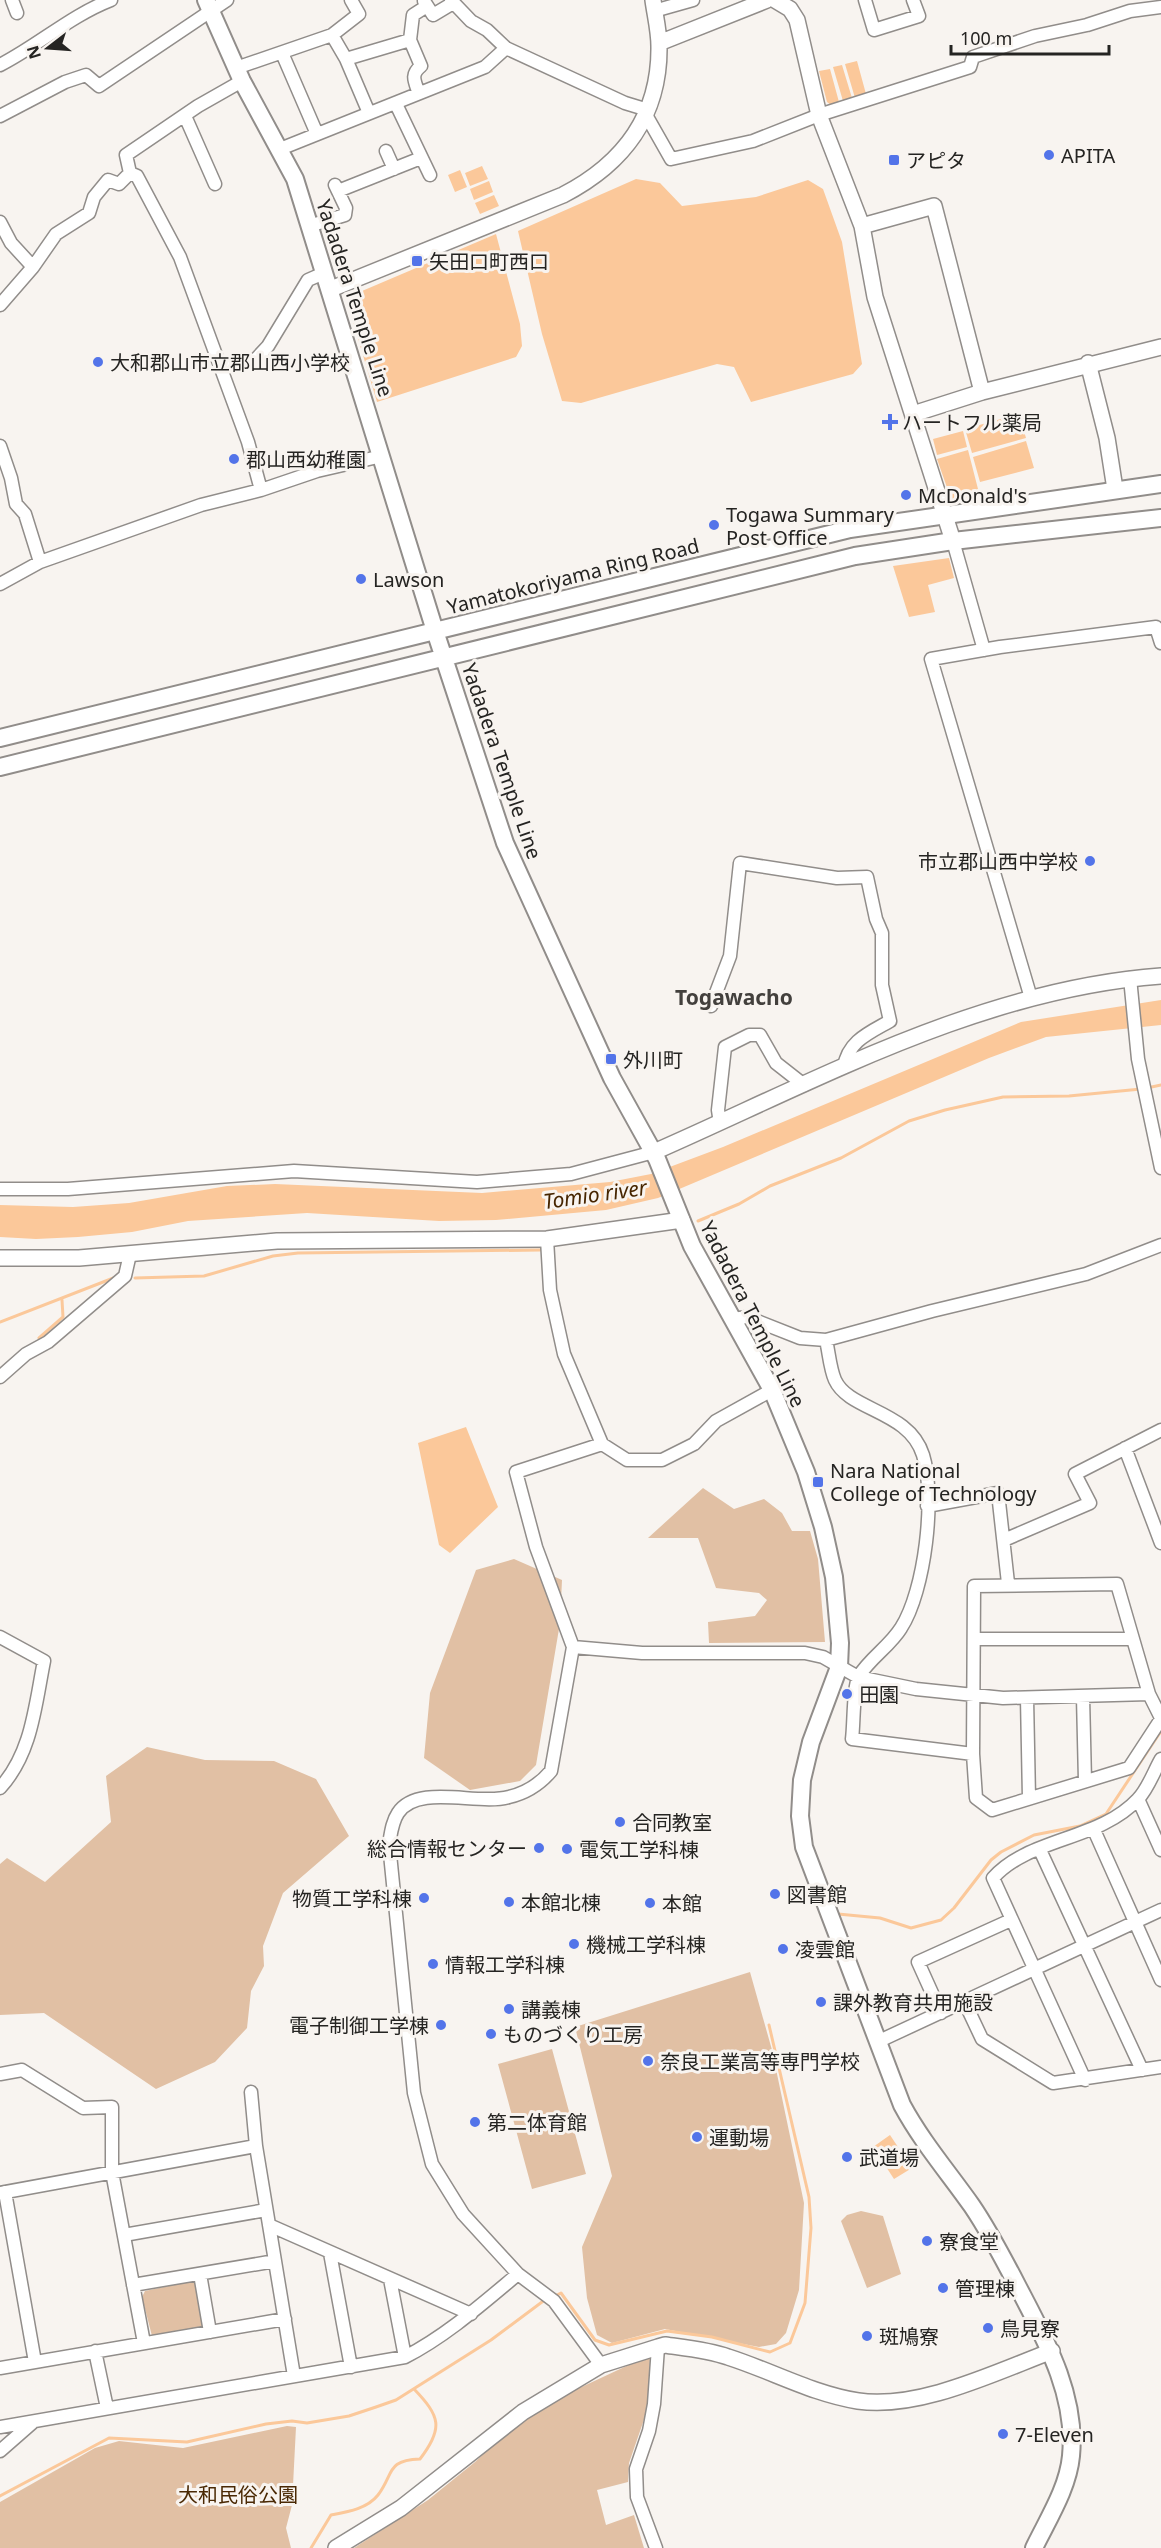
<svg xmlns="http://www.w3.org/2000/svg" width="1161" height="2548" font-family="'Noto Sans','Noto Sans JP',sans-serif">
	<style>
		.green { fill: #e1c0a4 }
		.water { fill: #fbc89a }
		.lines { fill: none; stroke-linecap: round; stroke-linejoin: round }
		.stream { stroke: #fbc89a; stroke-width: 3 }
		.minor-casing { stroke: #918d8a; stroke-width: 15 }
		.tertiary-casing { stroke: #918d8a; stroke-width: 18 }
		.secondary-casing { stroke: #918d8a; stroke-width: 20 }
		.minor { stroke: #fff; stroke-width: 12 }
		.tertiary { stroke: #fff; stroke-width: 15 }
		.secondary { stroke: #fff; stroke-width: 16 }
		.poi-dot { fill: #5374e9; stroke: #f8f4f0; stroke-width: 2 }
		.labels { text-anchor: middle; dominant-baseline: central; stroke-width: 6; stroke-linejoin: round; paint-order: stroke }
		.poi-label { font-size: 20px; fill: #252422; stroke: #f8f4f0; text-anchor: start }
		.street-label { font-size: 20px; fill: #252422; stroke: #f8f4f0 }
		.park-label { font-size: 20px; fill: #4a2904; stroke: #f8f4f0 }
		.neighbourhood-label { font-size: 21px; font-weight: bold; fill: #43403d; stroke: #f8f4f0 }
		.water-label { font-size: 21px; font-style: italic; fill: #462500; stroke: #f8f4f0 }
	</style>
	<rect width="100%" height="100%" fill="#f8f4f0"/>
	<path class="green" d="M703,1488L734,1509L764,1499L782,1513L792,1531H810L818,1559L825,1642L709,1643L708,1622L755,1616L767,1600L759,1593L716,1588L698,1538H648Z
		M514,1559L562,1580L560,1623L536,1765L520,1781L470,1790L424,1758L430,1693L476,1570Z
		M147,1747L205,1760L274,1761L316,1779L349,1836L283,1893L263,1946L264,1966L251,1991L247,2028L215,2062L156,2089L44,2013L0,2015V1864L7,1858L45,1882L111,1822L106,1776Z
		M750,1972L772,2050L804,2203L799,2290L786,2333L776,2344L759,2347L665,2329L612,2343L597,2335L587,2298L582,2247L612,2176L575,2027Z
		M552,2049L586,2174L532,2189L498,2064Z
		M861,2211L883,2216L901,2274L867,2288L841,2221L847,2215Z
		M192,2281L198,2287L203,2326L152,2336L142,2297L145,2291Z
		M650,2355L649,2405L629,2463L628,2482L597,2490L606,2525L634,2515L644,2548H354L428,2500L475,2462L514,2425L573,2391Z
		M287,2426L296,2427L292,2505L286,2528L291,2548H0V2502L95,2448L119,2441L183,2448Z"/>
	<path class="water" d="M857,61L866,94L855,98L845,64Z
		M842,65L852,98L843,101L833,67Z
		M830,69L839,102L831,105L827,102L819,71Z
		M482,166L488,179L470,186L465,173Z
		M460,170L467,187L455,192L448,175Z
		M636,179L660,183L682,206L756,197L808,180L823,189L842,242L862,364L853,374L751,402L734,367L717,364L581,403L562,401L542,334L518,231Z
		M489,181L493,192L474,200L470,189Z
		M494,195L499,206L480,214L475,203Z
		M496,234L520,324L522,346L516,357L377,402L350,312L352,299L362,291Z
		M1019,414L1026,438L972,453L965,429Z
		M963,431L967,447L937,455L933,439Z
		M1026,441L1034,468L980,482L973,457Z
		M968,450L978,489L974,491L975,497L951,499L937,459Z
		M949,558L954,578L928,585L935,612L909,617L893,566Z
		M1161,1000V1025L1046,1037L989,1058L658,1198L606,1210L496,1220L439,1221L307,1213L188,1221L132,1232L78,1237L36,1239L0,1237V1205L73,1207L129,1203L227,1186L275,1184L482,1193L610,1182L651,1174L723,1147L1021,1022Z
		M466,1427L498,1507L450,1553L439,1545L418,1443Z
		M890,2135L912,2168L894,2179L873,2147Z"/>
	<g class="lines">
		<path class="stream" d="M1147,1088L1161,1085
			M698,1221L739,1204L770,1186L841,1158L909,1121L945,1110L1003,1097L1069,1096L1141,1089
			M135,1278L204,1276L273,1256L298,1253L540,1250
			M0,1322L116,1277
			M39,1338L63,1317L62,1300
			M838,1914L880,1918L911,1928L941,1920L954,1908L991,1860L1001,1852L1034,1835L1080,1826L1106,1814L1161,1731
			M555,2296L561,2293L595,2340L609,2345L667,2331L712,2337L770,2352L790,2343L805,2303L811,2228L809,2197L769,2025
			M0,2496L109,2438L187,2442L266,2424L292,2421L307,2423L349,2416L376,2407L396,2400L491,2340L546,2299
			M311,2548L331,2515C347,2512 367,2509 378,2495C394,2474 386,2460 420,2459C444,2428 440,2416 414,2389"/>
		<defs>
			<path id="minor" d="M12,0L17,13
				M451,0L471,21L487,30L506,48L625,103L648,110
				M865,0L874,30L919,16L913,0
				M424,1L433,15L453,3
				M654,11L693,0
				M332,35L346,59L369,113
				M282,53L317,134
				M346,59L410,40
				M0,65C39,45 70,16 111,0
				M236,68L332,35L359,14L351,0
				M418,91C414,80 411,74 421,66L410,40L413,15L427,6
				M396,104L430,175
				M646,115L671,159L753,141L819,115L970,67L973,57L1035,36L1087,25L1130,11L1161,7
				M0,116L65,82L86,75L99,86L227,0
				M185,116L215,184
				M280,149L485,67L506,48
				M386,151L394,169
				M130,173L126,155L198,106L242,81
				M338,191L421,158
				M0,222L11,243L33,267
				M309,226L345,215L346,208L335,185
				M0,305L33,267L56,234L89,213L94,197L108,180L119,184L130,173L137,176L180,257L248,442L261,490
				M221,367L256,359L268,346L308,280L324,273
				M0,446L11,478L16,504L25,514L40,562
				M953,541L984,650
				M0,584L40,562L201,505L261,490L317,471L382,456
				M1130,978L1138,1059L1161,1168
				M1031,998L931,659L1000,647L1156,627L1161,643
				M711,1006L730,956L740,863L837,878L867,877L876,919L882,933V985L890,1021C869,1033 848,1041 844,1067
				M720,1123L718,1110L725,1047L749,1035H760L776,1063L804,1085
				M0,1189H68L294,1171L477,1182L571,1174L654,1152
				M547,1239L550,1290L564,1354L602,1444L516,1472L536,1547L573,1647L551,1771C540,1784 526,1793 509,1797C478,1806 418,1783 398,1813C392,1822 391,1833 389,1844L414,2093L432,2164L463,2214L518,2274L554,2301L601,2365
				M733,1319L747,1317L800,1338L826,1340L932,1311L1086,1274L1161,1245
				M826,1340C829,1353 830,1369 835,1380C849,1411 909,1410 923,1455C936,1497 925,1591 901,1628C890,1646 870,1658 859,1676C853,1686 854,1725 852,1739L973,1754
				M0,1377L26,1354L48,1342L125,1276L130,1254
				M602,1444L627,1460H662L694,1444L716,1421L772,1390
				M1125,1448L1161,1543
				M927,1506L998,1493L1008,1583
				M1004,1540L1090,1503L1075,1474L1161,1430
				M0,1637L44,1661C35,1706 32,1753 0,1788
				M975,1639H1133
				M573,1647L642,1653H805L823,1657L858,1677L916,1689L1003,1698L1149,1694
				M1083,1697L1085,1781
				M1027,1698L1029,1798
				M1161,1718L1149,1694L1117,1584L974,1586L973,1754L976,1798L992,1810L1129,1768L1161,1719
				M1138,1799L1161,1850
				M1094,1830L1161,1980
				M1040,1850L1142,2070
				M965,2003L982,2039L1053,2083L1161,2067
				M941,2013L918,1962L1011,1920
				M877,2042L1161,1910
				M0,2074L22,2070L83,2108L112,2107V2172L144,2343
				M1085,2080L993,1878C1030,1837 1099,1841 1138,1799C1148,1789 1154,1771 1161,1759
				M251,2092L256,2146L294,2376
				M5,2192L35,2362
				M0,2193L256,2146
				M269,2225L471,2314
				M124,2235L266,2210
				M330,2253L351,2367
				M200,2274L210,2332
				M390,2279L405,2357
				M133,2285L275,2261
				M95,2351L107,2408
				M0,2368L285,2319
				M0,2427L405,2357C446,2336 482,2304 518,2274
				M0,2451L32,2423
				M656,2548L637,2497L636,2469L649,2431L654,2404L658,2347"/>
			<path id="tertiary" d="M775,0L790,9L797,20L819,115L862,226L875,297L953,541
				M659,43L767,0
				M862,226L934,206L982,392
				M331,289L563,195C623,164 660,116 659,46C659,31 655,15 653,0
				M1088,363L1107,438L1115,489
				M913,414L982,392L1161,347
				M654,1152C816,1081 981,989 1161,976
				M0,1258H79L277,1241L547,1239L682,1220
				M336,2548L401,2508L523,2412L601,2365L658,2347L665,2345C686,2348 708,2350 728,2357C772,2371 813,2394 858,2401C919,2410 996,2372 1052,2351"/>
			<path id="secondary" d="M206,0L242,81L295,179L435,631L505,843L612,1078L657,1159L692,1246L772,1390L806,1472L823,1527L834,1577L840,1643L839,1667L811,1742L802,1780L800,1816L804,1847L902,2105C922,2142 948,2172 972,2206C989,2231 1003,2258 1017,2285C1044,2337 1077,2394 1071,2456C1068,2488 1048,2519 1034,2548
				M0,738L850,529L1161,484
				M0,767L855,556L953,541L1161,518"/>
		</defs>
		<use href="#minor" class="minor-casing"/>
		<use href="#tertiary" class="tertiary-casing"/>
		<use href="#secondary" class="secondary-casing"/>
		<use href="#minor" class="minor"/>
		<use href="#tertiary" class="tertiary"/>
		<use href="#secondary" class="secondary"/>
	</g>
	<g class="poi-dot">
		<circle cx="1049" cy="155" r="6"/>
		<rect x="888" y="154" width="12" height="12" rx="3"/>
		<rect x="411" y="255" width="12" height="12" rx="3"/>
		<circle cx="98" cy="362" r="6"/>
		<path d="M887 413h6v6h6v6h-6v6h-6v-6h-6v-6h6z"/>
		<circle cx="234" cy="459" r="6"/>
		<circle cx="906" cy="495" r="6"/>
		<circle cx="714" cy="525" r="6"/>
		<circle cx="361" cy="579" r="6"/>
		<circle cx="1090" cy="861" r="6"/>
		<rect x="605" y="1053" width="12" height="12" rx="3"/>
		<rect x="812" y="1476" width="12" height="12" rx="3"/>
		<circle cx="847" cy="1694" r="6"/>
		<circle cx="620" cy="1822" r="6"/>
		<circle cx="539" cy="1848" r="6"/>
		<circle cx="567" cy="1849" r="6"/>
		<circle cx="775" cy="1894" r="6"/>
		<circle cx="424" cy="1898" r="6"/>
		<circle cx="509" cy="1902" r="6"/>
		<circle cx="650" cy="1903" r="6"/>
		<circle cx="574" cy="1944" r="6"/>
		<circle cx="783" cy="1949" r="6"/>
		<circle cx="433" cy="1964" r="6"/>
		<circle cx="821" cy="2002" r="6"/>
		<circle cx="509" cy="2009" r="6"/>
		<circle cx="441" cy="2025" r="6"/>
		<circle cx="491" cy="2034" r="6"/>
		<circle cx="648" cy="2061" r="6"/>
		<circle cx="475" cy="2122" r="6"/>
		<circle cx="697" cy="2137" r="6"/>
		<circle cx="847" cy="2157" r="6"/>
		<circle cx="927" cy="2241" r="6"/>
		<circle cx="943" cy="2288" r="6"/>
		<circle cx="988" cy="2328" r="6"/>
		<circle cx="867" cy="2336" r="6"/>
		<circle cx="1003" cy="2434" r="6"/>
	</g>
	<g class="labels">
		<g class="poi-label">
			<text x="1061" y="155">APITA</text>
			<text x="906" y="160">アピタ</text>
			<text x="429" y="261">矢田口町西口</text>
			<text x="110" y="362">大和郡山市立郡山西小学校</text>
			<text x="902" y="422">ハートフル薬局</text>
			<text x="246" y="459">郡山西幼稚園</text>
			<text x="918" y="495">McDonald's</text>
			<text x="726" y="514">Togawa Summary<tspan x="726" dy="23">Post Office</tspan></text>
			<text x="373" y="579">Lawson</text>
			<text x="1078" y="861" text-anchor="end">市立郡山西中学校</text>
			<text x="623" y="1059">外川町</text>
			<text x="830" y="1470">Nara National<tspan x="830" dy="23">College of Technology</tspan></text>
			<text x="859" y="1694">田園</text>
			<text x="632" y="1822">合同教室</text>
			<text x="527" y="1848" text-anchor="end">総合情報センター</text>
			<text x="579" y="1849">電気工学科棟</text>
			<text x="787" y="1894">図書館</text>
			<text x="412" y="1898" text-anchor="end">物質工学科棟</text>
			<text x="521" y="1902">本館北棟</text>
			<text x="662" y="1903">本館</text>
			<text x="586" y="1944">機械工学科棟</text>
			<text x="795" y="1949">凌雲館</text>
			<text x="445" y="1964">情報工学科棟</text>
			<text x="833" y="2002">課外教育共用施設</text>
			<text x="521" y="2009">講義棟</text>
			<text x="429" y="2025" text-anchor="end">電子制御工学棟</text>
			<text x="503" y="2034">ものづくり工房</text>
			<text x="660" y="2061">奈良工業高等専門学校</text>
			<text x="487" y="2122">第二体育館</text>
			<text x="709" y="2137">運動場</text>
			<text x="859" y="2157">武道場</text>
			<text x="939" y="2241">寮食堂</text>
			<text x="955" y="2288">管理棟</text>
			<text x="1000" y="2328">鳥見寮</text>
			<text x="879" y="2336">斑鳩寮</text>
			<text x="1015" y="2434">7-Eleven</text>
		</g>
		<g class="street-label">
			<text transform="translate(355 298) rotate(72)">Yadadera Temple Line</text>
			<text transform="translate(573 576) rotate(-14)">Yamatokoriyama Ring Road</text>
			<text transform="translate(502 761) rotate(71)">Yadadera Temple Line</text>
			<text transform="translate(753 1314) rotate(63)">Yadadera Temple Line</text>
		</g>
		<g class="park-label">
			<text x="238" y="2494">大和民俗公園</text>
		</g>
		<g class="neighbourhood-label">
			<text x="734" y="997">Togawacho</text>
		</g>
		<g class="water-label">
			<text transform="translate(595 1194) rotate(-8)">Tomio river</text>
		</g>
	</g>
	<g transform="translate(48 48) rotate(253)" stroke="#f8f4f0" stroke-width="4.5" paint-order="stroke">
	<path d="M0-4.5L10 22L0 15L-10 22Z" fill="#252422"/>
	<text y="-9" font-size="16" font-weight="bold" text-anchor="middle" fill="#252422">N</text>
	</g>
	<path d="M951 45v9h158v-9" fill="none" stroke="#252422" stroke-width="3"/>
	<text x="960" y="45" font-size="18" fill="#252422" stroke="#f8f4f0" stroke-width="4.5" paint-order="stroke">100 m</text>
</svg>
